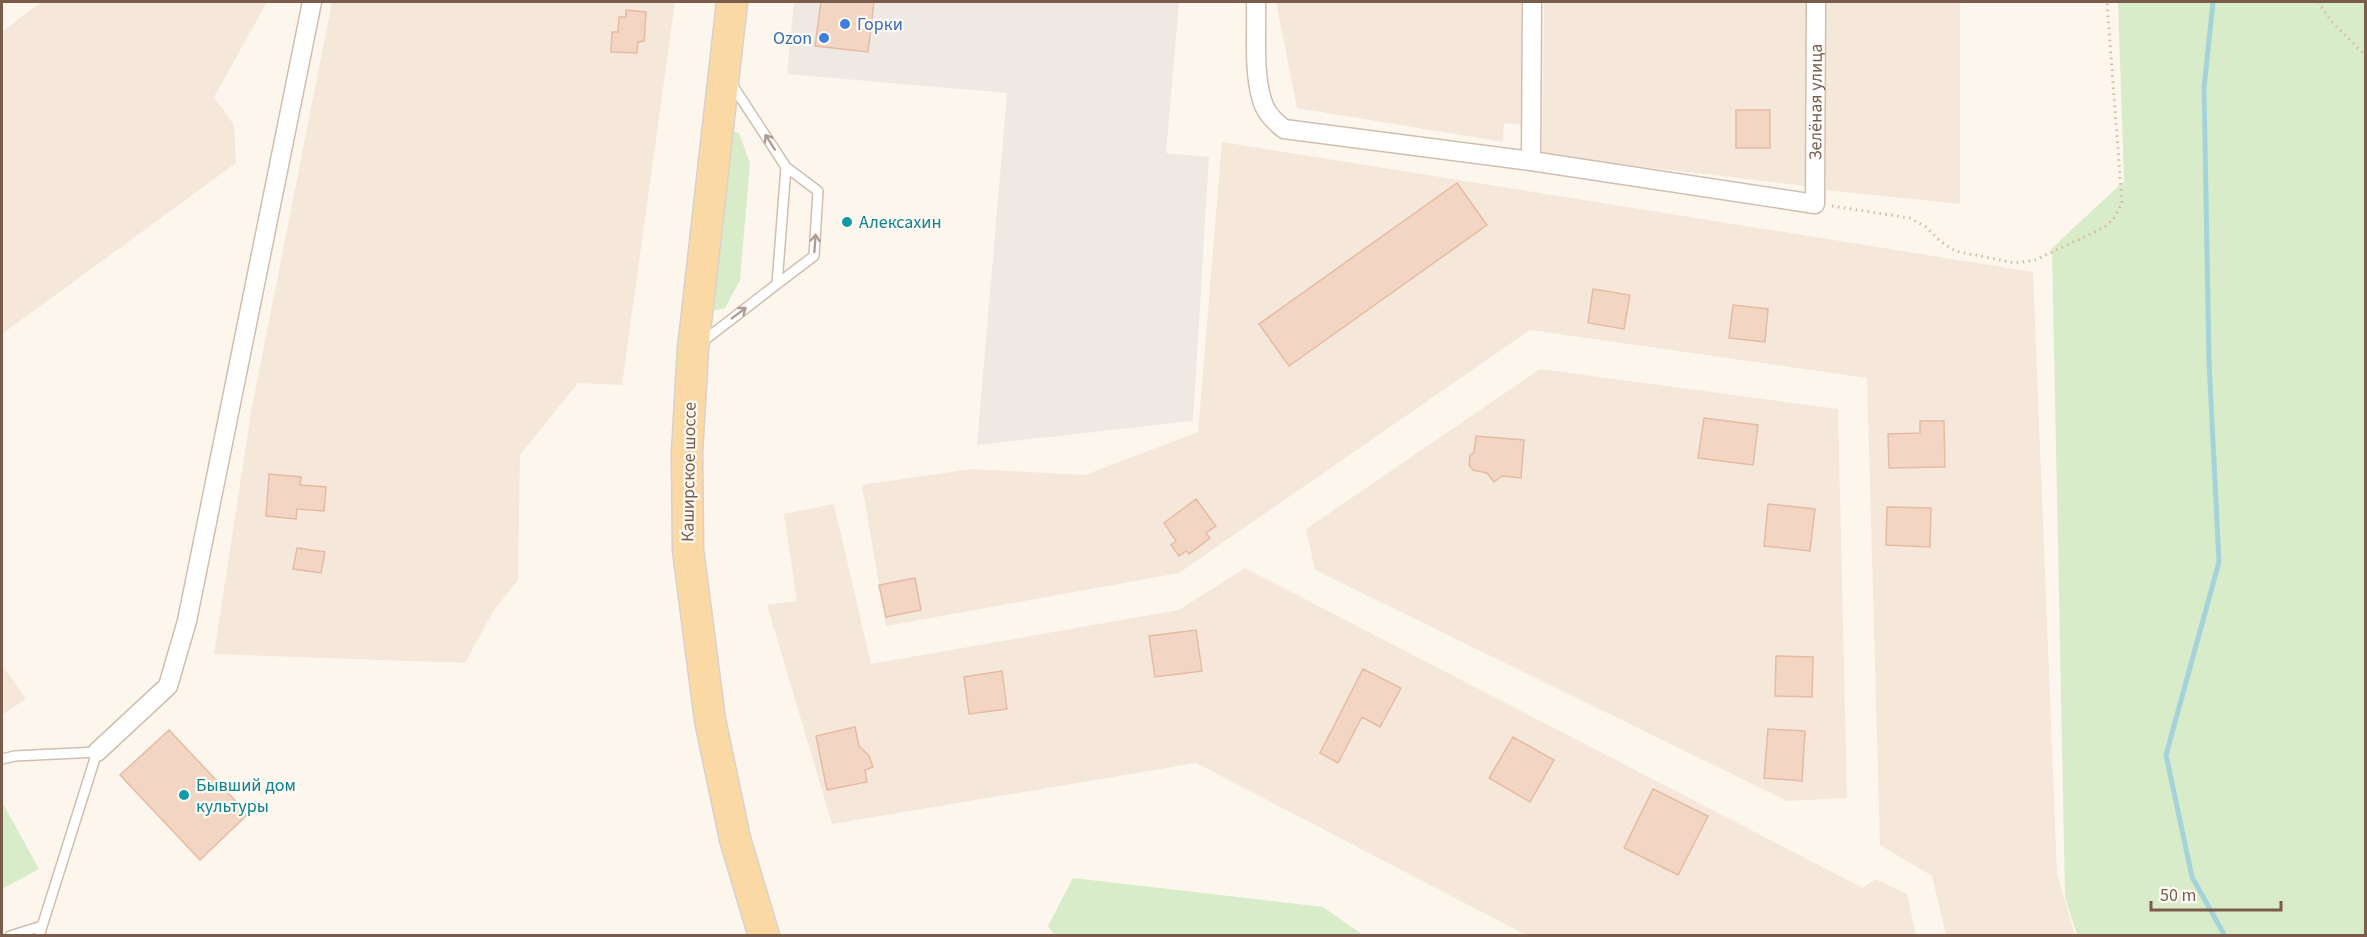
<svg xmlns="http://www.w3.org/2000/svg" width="2367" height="937" font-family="'Source Sans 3',sans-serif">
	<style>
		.residential { fill: #f5e8da }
		.industrial { fill: #efe9e4 }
		.green { fill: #d8ecc9 }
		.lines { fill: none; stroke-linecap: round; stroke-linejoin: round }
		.stream { stroke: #a5d3da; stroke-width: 5 }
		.building { fill: #f3d5c3; stroke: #e6bba3; stroke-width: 1.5 }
		.service-casing { stroke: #d1beb0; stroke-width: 12 }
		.minor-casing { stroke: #d1beb0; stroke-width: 21 }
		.primary-casing { stroke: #dad1cd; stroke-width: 33 }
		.path { stroke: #d9b8a5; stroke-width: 3; stroke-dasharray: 1.5 4.5; stroke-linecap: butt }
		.service { stroke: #fff; stroke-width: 9 }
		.minor { stroke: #fff; stroke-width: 18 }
		.primary { stroke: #fbd9a5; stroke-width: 30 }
		.oneway { stroke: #af9d94 }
		.shop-dot { fill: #3f7fe0; stroke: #fffaf3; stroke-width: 2 }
		.culture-dot { fill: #0f9aa8; stroke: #fffaf3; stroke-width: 2 }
		.labels { text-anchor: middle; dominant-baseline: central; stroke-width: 4.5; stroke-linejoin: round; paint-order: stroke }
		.shop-label { font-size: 18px; fill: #366cbe; stroke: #fffaf3; text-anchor: start }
		.street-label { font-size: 18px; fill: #7a5c4d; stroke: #fffaf3 }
		.culture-label { font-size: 18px; fill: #0d838f; stroke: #fffaf3; text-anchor: start }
	</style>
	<rect width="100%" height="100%" fill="#fdf6ec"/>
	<path class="residential" d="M41,2H267L214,97L234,125L236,163L2,334V32Z
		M332,2H675L622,385L578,383L520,455L518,580L494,610L465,663L214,654L251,412Z
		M1276,2H1521L1523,125L1504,123L1503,142L1297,108Z
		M1544,2H1806V186L1542,155Z
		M1826,2H1960V204L1826,190Z
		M1222,142L2033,272L2057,873L2075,935H1946L1932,876L1880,845L1867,378L1530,330L1179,573L886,626L862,485L971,469L1085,475L1198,432Z
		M1540,369L1838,409L1847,798L1787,801L1315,570L1306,529Z
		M834,504L871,664L1179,610L1245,568L1863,888L1875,879L1907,894L1916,935H1526L1196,763L832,824L767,605L797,601L784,514Z
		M2,665L26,699L2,715Z"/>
	<path class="industrial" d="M794,2H1179L1166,153L1209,157L1193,421L977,445L1007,93L787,74Z"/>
	<path class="green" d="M2118,2H2365V935H2077L2065,897L2052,248L2124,181Z
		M729,130L739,133L750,163L740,280L725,308L709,312Z
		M2,802L39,869L2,889Z
		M1073,878L1323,907L1363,935H1054L1048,926Z"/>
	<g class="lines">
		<path class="stream" d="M2213,2L2204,88L2209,361L2219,562L2166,755L2192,877L2225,936"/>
	</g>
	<path class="building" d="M821,2H874L868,52L815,46Z
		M626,10L646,12L644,41L638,42L637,53L611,52L612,32H618L619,17H626Z
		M1736,110H1770V148H1736Z
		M1457,183L1487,225L1289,366L1259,324Z
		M1593,289L1630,295L1624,329L1588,323Z
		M1733,305L1768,309L1765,342L1729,338Z
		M1704,418L1758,425L1753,465L1698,458Z
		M1920,421H1944L1945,467L1889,468L1888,434L1920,433Z
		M1476,436L1524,440L1521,478L1502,476L1494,482L1487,473L1473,470L1469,465L1470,455L1474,453Z
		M269,474L301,477L300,485L326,487L324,511L297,509L296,519L266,516Z
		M1196,499L1216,526L1206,533L1210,538L1189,554L1186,551L1179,556L1171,545L1176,541L1164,523Z
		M1768,504L1815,509L1810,551L1764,546Z
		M1887,507L1931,508L1930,547L1886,545Z
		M297,548L325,552L321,573L293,569Z
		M915,578L921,610L886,617L879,585Z
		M1196,630L1202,671L1155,677L1149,636Z
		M1776,656L1813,657L1812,697L1775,696Z
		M1363,669L1401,688L1380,727L1362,717L1338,763L1320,753Z
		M1002,671L1007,709L969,714L964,677Z
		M855,727L859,746L869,756L873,767L865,770L867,782L827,790L816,736Z
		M1768,729L1805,731L1802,781L1764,778Z
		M169,730L248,814L200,860L120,775Z
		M1513,737L1554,760L1530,802L1489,778Z
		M1653,789L1708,816L1678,875L1624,848Z"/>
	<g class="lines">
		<defs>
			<path id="service" d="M777,284L814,256L818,191L786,167
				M702,342L777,284L786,167L731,83
				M2,759L15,756L97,752L39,936
				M10,936L42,926"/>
			<g id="minor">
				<path id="s1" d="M1256,2C1257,32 1253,71 1262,100C1265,113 1275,122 1284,129L1531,161L1815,204L1816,2"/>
				<path d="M1531,161L1532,2"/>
				<path d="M97,752L168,686L187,621L312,2"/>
			</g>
			<path id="primary" d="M732,2L693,349L687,452L688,550L710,720L735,839L764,936"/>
		</defs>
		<use href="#service" class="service-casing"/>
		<use href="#minor" class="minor-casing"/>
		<use href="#primary" class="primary-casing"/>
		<path class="path" d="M2318,2L2332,22L2366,56
			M1832,206L1910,218L1926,227L1940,241L1955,251L2015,263L2035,260L2105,227L2114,218L2122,203L2107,2"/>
		<use href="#service" class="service"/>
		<use href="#minor" class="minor"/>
		<use href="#primary" class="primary"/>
	</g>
	<defs><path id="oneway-shaft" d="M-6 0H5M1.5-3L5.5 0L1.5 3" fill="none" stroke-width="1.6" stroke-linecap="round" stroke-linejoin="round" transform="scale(1.5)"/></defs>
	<g class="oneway">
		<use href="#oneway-shaft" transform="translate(770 142) rotate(-123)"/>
		<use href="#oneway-shaft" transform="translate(815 243) rotate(-86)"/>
		<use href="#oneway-shaft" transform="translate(739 313) rotate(-37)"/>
	</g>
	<g class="shop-dot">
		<circle cx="845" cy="24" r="6"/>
		<circle cx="824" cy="38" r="6"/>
	</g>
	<g class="culture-dot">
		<circle cx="847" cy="222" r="6"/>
		<circle cx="184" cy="795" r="6"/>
	</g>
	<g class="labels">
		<g class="shop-label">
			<text x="857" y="24">Горки</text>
			<text x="812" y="38" text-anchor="end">Ozon</text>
		</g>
		<g class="street-label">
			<text stroke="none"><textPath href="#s1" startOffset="774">Зелёная улица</textPath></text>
			<text transform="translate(689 472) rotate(-89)">Каширское шоссе</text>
		</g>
		<g class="culture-label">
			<text x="859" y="222">Алексахин</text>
			<text x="196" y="785">Бывший дом<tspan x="196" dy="21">культуры</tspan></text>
		</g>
	</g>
	<rect width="2367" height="937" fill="none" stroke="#7a5c4d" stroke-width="6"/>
	<path d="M2151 901v9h130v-9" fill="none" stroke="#7a5c4d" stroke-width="3"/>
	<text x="2160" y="901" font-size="18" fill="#7a5c4d" stroke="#fffaf3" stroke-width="4.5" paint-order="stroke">50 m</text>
</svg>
